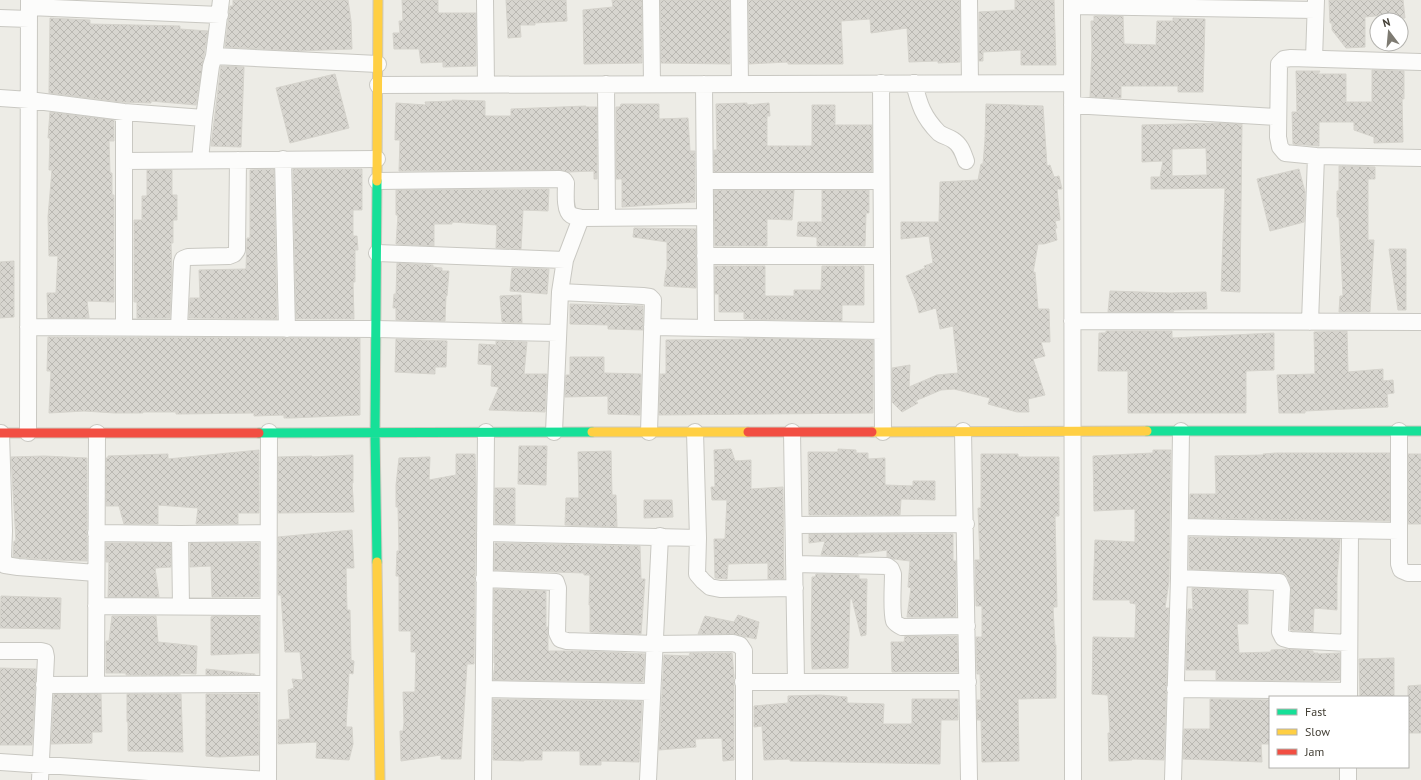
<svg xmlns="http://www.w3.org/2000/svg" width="1421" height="780" font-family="'PT Sans',sans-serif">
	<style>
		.building { fill: url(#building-cross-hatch); stroke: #d5d3cc; fill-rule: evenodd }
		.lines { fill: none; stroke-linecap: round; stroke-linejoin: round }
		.street-casing { stroke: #c9c8c2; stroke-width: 18 }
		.fast-casing { stroke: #ccc9be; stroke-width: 11 }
		.slow-casing { stroke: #ccc9be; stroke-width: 11 }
		.jam-casing { stroke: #ccc9be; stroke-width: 11 }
		.street { stroke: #fcfcfb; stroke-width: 16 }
		.fast { stroke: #16e098; stroke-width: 9 }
		.slow { stroke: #ffcf43; stroke-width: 9 }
		.jam { stroke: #f24e42; stroke-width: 9 }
	</style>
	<defs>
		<pattern id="building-cross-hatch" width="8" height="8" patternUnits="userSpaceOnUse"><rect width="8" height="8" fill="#d7d5cf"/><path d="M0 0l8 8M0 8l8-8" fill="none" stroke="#bab8b2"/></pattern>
	</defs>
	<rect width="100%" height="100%" fill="#edece6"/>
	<path class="building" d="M233,0H348L351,21L352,49L297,51L225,47L230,6H233Z
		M402,0H438V13H476V66L443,67V62L421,63L419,49H394L393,33H400L399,21H403Z
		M506,0H566L567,21L535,23V25H520L521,37L508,38Z
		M612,0H642V63L584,64L583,10L613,7Z
		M660,0H730V64L661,63Z
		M748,0H960V62L938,63V61L909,62L907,28L871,33L870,19L841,21L843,64H788V62L749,64Z
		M1015,0H1054L1056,65H1021V50L983,52V61H979V12L1015,10Z
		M1329,0H1403L1405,18L1389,20L1385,15L1365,17V47L1346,48L1332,30V23H1330Z
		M1094,16H1123L1124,44L1156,45L1157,21H1173V18L1205,19L1203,92H1178V86H1121V98L1090,97L1092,49L1091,21H1094Z
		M50,18L90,20V24L180,26V29L208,31L196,105L151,101V103L121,102L49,93Z
		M221,66L244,67L241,147L211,146Z
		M1372,70L1404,71V99H1402L1403,142L1374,143V137L1354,130V122H1319V146L1293,144L1292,112H1297L1296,71H1320L1318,74H1346V102H1372Z
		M335,74L349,128L290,143L276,88Z
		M452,100L485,101V116H511V109L586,106V107H597V179H594V171L568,172L560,170L399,171L400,140H395L396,103L426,105L425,102L452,101Z
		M747,103V105L769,103L770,116H767V146H812V105H835V125H872V172H714V150H717L716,104Z
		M621,104H659V119L688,118L690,151H695V202L622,207V179H616V107H620Z
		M986,104L1043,106L1047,166L1050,165L1054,177L1059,176L1062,189H1057L1060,220L1055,221L1057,228H1055L1057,240L1044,244H1038L1033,273L1035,272L1038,309H1049L1050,342H1041L1045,356L1033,359L1045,395L1028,399L1029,412H1017L988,404L990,398L954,389L941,390L915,401L918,403L902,412L892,402V368L910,365L909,387L937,375L958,373L953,326L940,329L936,308L919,313L916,301L906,276L925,268L924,266L933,263L929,236L901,239V222H939L940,182L978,180L981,164H983L985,140Z
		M50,112L114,120V141H109L110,173H112V195H114V302L87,301L89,318H48L47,293H56L58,256H49L48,217L52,170H49L50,138H48Z
		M1221,123L1242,124L1240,292L1221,291L1225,188L1151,189V177H1160L1163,161L1142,162V125ZM1206,148L1207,175L1172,176V149Z
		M1339,166L1375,167V179H1368V240H1374L1370,312H1339L1340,296H1343L1339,217H1337V191H1339Z
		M274,169L277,319L189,318L190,298H200L199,270L246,269L247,238H250V170Z
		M293,169H362V210H353V236H357L358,250H355V282H353L354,319H296Z
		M1299,169L1305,192L1304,222L1270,231L1257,179Z
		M147,170H172V195H177V220H173V243H171L172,272L170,318H137V302H134V220H142V196H147Z
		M549,189L548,211L523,210L521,249L496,248L497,225L452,222V224H434V246L396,244L398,215H396V190Z
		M714,190H794L792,220L767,219V246H715Z
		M822,190H869V213H866L865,246H817V237L797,236L798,222H822Z
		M634,228L696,229V288L664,286L666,270H667V242L633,237Z
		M1389,249H1406V310H1398Z
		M14,261V317L0,318V262Z
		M397,263L433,265V267L442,268V271H449L447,296H446L445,321L396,320V308H393L394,294H396Z
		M715,266H765V296H794V290H821L822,266H864V305H842V321L744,319V312H719V294H715Z
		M512,268L549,269L547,294L510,291Z
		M1110,291L1170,293L1206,292L1207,309L1174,310L1173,312H1108Z
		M521,295L522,323L502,322L500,296Z
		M570,304L643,306V330L608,329V325L570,324Z
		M1106,331H1172V338L1274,333V370L1246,371V413H1128V371H1098L1099,333H1106Z
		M1347,331L1348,372L1383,369V381L1393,380L1394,393L1387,394L1388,407L1305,411V413H1279L1277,375L1315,374L1314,332Z
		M48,337L360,338V415L291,418H284V415L254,416V413L176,414V412H143V413H115L84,411L49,413L51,371H47Z
		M744,338L873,340V413L659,415L660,374H666V340L744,339Z
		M396,339L447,341L446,367H435V374L395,372Z
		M496,341L527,342L524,374H547L545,412L489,410L499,387L491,386L492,365L478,364L479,344L496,345Z
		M570,357H604V373L641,374L640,415L608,414V396L565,397L566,375H570Z
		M519,446H547L546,485L518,484Z
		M731,449L735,461L751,460V489L783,487L784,579H768V563L728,564L727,579L715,578L714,539H725L727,500H712L711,487H715L714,450Z
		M838,449L856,450V453H868V459L885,458V485L913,486V481H935V500L901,499L900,515H809L808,452H838Z
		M259,450V513H238V524H196L198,508L158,505V524H124L119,506H106V458H108V456L168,454V459Z
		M1153,450H1171L1169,581L1165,608H1169L1164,760L1132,759V760L1109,761L1108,733H1110L1108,695L1092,694L1093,637L1135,638L1136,604L1130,603V600H1093L1095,540L1135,542V509L1094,511L1093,456L1153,453Z
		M611,451L612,495H616L617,527L565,525L566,498H579L578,452Z
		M1276,453H1390V521L1189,518L1190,494H1216L1215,456L1263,455V454Z
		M456,454H475L476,488L474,664H467L461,759H441V755L401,761L400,731H403L404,723L403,692H415L416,652H411V631H399V576H396L397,551H399L398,507H396V485L399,458L430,457L429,480L456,475Z
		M981,454H1018V457H1059V516H1055L1057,607H1053L1055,645H1056V698L1018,699L1019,761L982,762L981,720H977V700H981L980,674H977L976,637H982V606H976L975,560H980L978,508H981Z
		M1408,454H1421V524H1408Z
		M353,455V483H352L354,512L278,513V457L312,456V457Z
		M44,456L87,458V561L54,560L13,557L14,541H16L11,457Z
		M495,488H515V524H495Z
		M644,500H672L673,517L644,518Z
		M352,530L354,568H346L347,610H350L351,660L354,661L353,674L349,673L346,727H352L353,744L349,760L316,758L317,742L278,744V720L290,719L288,690L294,688L292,679L303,680L300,652H285L281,595H278V537Z
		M809,534H953V561H956V617H907L911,588L908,587L910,561L894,559L887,557V550L858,554V556L821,555L825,541L809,543Z
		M1189,537L1340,539L1337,578V610L1314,608L1313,632L1290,630L1291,589L1288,578L1285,574L1279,573L1189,569Z
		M106,543H171V567L155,568L159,597H108L109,562H106Z
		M190,543H259V597H212L211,566L190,567Z
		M495,543L640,546L641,579H645L641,634L590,632V605H589L590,575H584V573L494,570Z
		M816,574L859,575V579H867L866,635L861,636L852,599H850L848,668L812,669L811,639L812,577H815Z
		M1192,588L1248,590V624H1237L1239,653L1271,652V650L1289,649L1313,651V653H1318V654L1340,653V680L1317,681L1216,680V670H1186L1188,609H1193Z
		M494,589L546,591V627H548V651H589L645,654L643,682L493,680L495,663H494Z
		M1,596L61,598L60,629L0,628Z
		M738,615L759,622L756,639L733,634H698L705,616L734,622Z
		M112,616H156L158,642L197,646L196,674L180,673V675H126V673H106V641H109Z
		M213,616H259V653L211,655V617Z
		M905,636H957L958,672H892L891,642H904Z
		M690,653H732L734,676V760L723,761L722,738L695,739L696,747L659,750L664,655L689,656Z
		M1394,658V697H1360L1359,659Z
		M0,668L36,669L32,745H0Z
		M206,669L255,674V675H206Z
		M1421,685V733H1408V686Z
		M54,694H101L102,732H92V743L51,744Z
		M127,694H181L183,752L128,751V722H127Z
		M206,694H258L259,755L219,757L206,756Z
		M820,695L847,697V703L884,704L883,724H912V699H958V720H941L940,764L790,761V759L764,760L762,726L754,727V706L788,703V696Z
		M493,699L642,701L639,762L601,761V765H580V751H542V760H524V761L493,760Z
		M1210,699L1270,700V744H1261L1262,762L1183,759L1184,729H1210Z"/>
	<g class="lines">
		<defs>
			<path id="street" d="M485,0L486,84
				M651,0L652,84
				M739,0L740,84
				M969,0L970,83
				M1072,0L1073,780
				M1072,6L1315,10
				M29,7L220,15
				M0,18L29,19
				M214,56L378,64
				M1314,59L1316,0
				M881,83L883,432
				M914,83C919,104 923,117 939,133C943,136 949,137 953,140C961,145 963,153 966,161
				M606,84L607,217
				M704,84L706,328
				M378,85L1072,83
				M0,98L29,100L124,112L204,118
				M1072,105L1278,117
				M1316,156L1285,153L1280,147L1278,137L1279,64L1284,59L1291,58L1421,62
				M283,159L287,329
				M200,160L204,118L211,66L214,56L221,0
				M124,161L377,159
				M377,181L560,179L564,180L566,183C566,190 564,211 571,215C574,217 578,217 581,218L705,217
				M705,181H881
				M377,253L565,260
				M705,256H882
				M560,292L565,260L581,218
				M1072,321L1421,322
				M1310,322L1316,156L1421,158
				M28,327L376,329L558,333
				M652,327L882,331
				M124,328V112
				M179,328L182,262L183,259L188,257L229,256L234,254L237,250L238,160
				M963,431L969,780
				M1399,431V564L1401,570L1408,573H1421
				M554,432L560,292L643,296L650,297L653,300L649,432
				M695,432L698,538L697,574L703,581L710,587L720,589L795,588
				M792,432L796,682
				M1,433L4,531L3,557L5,565L18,567L96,573
				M28,433L29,0
				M794,525L966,524
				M1180,527L1399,531
				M96,533L180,534L268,533
				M485,533L698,538
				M180,534L181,607
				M794,564L887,566L891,569L893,574C893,585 891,611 894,621C896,624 898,625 902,627L967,626
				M1179,578L1279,582L1282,589L1280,632L1283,638L1290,640L1349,643
				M484,579L556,582L558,588L557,633L560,639L567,641L655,644L733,643L740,645L744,651V780
				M96,606L268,607
				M0,651H41L45,652L46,657L40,780
				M743,682H968
				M96,684L97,433
				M44,685L268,684
				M484,689L652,692
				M1175,689L1349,691
				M1349,697L1350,531
				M0,762L268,780
				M268,780L269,432
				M483,780L486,432
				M648,780L660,536
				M1173,780L1179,578L1181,431
				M1348,780V767"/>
			<path id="fast" d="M377,181L375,433L377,562
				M1147,431H1421
				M259,433L592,432"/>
			<path id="slow" d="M377,181L378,0
				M592,432H748
				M872,432L1147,431
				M377,562L380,780"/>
			<path id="jam" d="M748,432H872
				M0,433H259"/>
		</defs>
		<use href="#street" class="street-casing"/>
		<use href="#fast" class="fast-casing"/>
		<use href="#slow" class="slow-casing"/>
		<use href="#jam" class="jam-casing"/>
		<use href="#street" class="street"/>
		<use href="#fast" class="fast"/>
		<use href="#slow" class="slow"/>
		<use href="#jam" class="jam"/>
	</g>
	<rect x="1269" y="696" width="140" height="72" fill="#ffffff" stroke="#b3b2ae"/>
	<rect x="1277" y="709" width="20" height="6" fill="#16e098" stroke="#b3b2ae"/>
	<text x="1305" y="716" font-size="12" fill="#423e34">Fast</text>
	<rect x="1277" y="729" width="20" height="6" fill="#ffcf43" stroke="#b3b2ae"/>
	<text x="1305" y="736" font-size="12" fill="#423e34">Slow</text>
	<rect x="1277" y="749" width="20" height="6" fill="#f24e42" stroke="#b3b2ae"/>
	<text x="1305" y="756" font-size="12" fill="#423e34">Jam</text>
	<g transform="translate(1389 32) rotate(344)"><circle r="19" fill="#ffffff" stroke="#b3b2ae"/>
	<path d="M0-3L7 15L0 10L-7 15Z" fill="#7e7b72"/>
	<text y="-6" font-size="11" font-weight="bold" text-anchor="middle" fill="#423e34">N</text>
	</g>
</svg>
